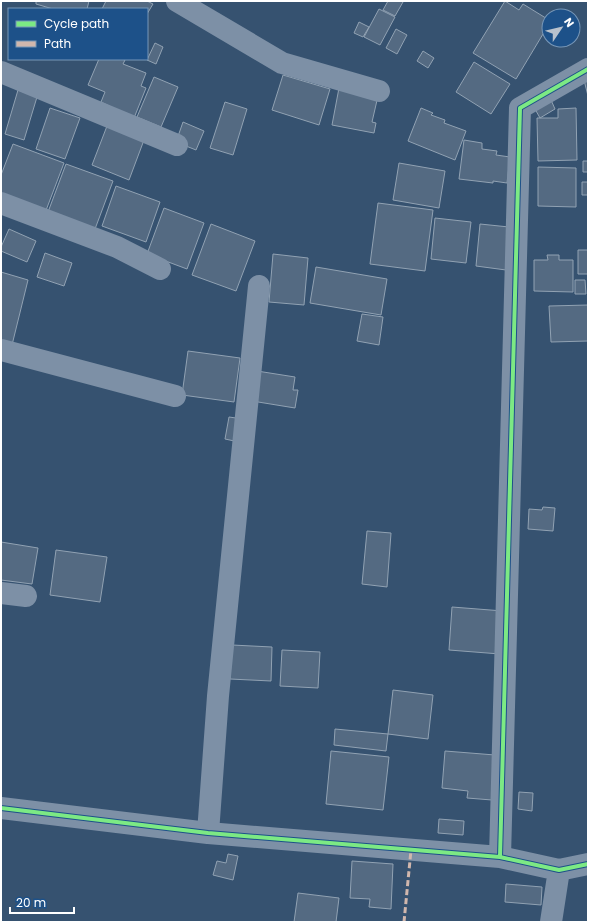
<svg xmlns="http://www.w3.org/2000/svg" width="589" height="923" font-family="Poppins,sans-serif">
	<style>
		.building { fill: #546a82; stroke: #91a2b3 }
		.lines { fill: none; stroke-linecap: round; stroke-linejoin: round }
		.minor { stroke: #7d90a6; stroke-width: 22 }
		.quiet { stroke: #d1b7ad; stroke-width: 3; stroke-dasharray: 6 3; stroke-linecap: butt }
		.cycleway-casing { stroke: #1d5189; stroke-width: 6 }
		.cycleway { stroke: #7ce984; stroke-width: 4 }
	</style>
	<rect width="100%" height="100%" fill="#365270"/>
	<path class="building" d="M36,1H89L87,9H53L36,4Z
		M106,1H147L153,4L147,14V9H102Z
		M388,1H400L403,2L395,16L383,10Z
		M505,1L519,10L523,4L549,20V24L516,79L473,53Z
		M379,9L395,17L380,45L364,37Z
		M359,22L369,27L363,37L354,33Z
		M396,29L407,35L397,54L386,48Z
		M155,43L163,47L156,64L147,60Z
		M423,51L434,58L428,68L417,61Z
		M99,59H121L125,60L123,64L146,73L141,86L146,88L134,118L101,102L105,92L88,85Z
		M474,62L510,84L491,114L456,92Z
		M283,75L330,89L319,125L272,110Z
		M154,77L178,87L161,127L137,117Z
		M588,79V96L584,80Z
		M339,88L378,96L372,122L376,123L374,133L332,125Z
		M18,90L37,97L24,140L5,134Z
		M551,100L555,109L540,118L535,109Z
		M225,102L247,109L233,155L210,148Z
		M50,108L80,118L65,159L36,149Z
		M421,108L433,113L431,115L445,120L444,123L466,131L455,160L408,141Z
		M576,108L577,160L538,161L537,118H558V109Z
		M183,122L204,131L196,150L176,142Z
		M107,126L144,140L129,180L92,165Z
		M464,140L482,143V149L497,151L496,155L510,157L507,183L493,181V183L459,179Z
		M13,144L64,163L45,213L1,197V175Z
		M583,161H588V172H583Z
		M399,163L445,171L439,208L393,200Z
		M66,164L113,181L95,229L48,212Z
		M538,167L576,168V207L538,206Z
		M582,182H588V195H582Z
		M116,186L160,202L146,242L102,226Z
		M378,203L433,210L425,271L370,264Z
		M164,208L204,223L187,269L147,254Z
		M435,218L471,222L466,263L431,259Z
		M211,224L255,241L236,291L192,275Z
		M480,224L509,227L506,270L476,266Z
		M9,229L36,241L27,262L1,251V247Z
		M578,250H588V274H578Z
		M45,253L72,263L64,286L37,277Z
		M273,254L308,258L304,305L269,302Z
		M547,255H559V260H573V292L534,291V260H548Z
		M316,267L387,279L381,315L310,303Z
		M1,272L28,280L12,345L1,343Z
		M575,280H585L586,294H575Z
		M588,305V341L551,342L549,306Z
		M362,314L383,317L379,345L357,341Z
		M188,351L240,358L234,402L182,395Z
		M257,371L295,377L293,390H298L295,408L252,401Z
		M229,417L243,419L239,442L225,439Z
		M543,507L555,508L553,531L528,529L529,509L542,510Z
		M367,531L391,533L387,587L362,584Z
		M1,542L38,548L32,584L1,580Z
		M56,550L107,557L100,602L50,595Z
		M452,607L503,611L500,654L449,650Z
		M232,645L272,647L271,681L230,679Z
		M282,650L320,652L318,688L280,686Z
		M393,690L433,695L428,739L388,734Z
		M335,729L388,734L386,751L334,745Z
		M331,751L389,757L383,810L326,804Z
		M445,751L495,755L492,800L467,798L468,791L442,788Z
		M519,792L533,793L532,811L518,809Z
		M439,819L464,821L463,835L438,833Z
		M228,854L238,856L233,880L213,875L217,861L226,863Z
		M352,861L393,864L391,909L369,907L370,899L350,898Z
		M506,884L542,887L541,905L505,902Z
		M298,893L339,898L336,922H294Z"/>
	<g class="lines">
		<path class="minor" d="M177,1L282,63L379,91
			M1,72L177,145
			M1,203L117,247L160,269
			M1,350L175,396
			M1,593L26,596
			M1,808L208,833L500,857L559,870L588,864
			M208,833L218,696L259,286
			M500,857L520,108L588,69
			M551,922L559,870"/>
		<path class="quiet" d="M404,922L411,850"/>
		<defs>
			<path id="cycleway" d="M1,808L208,833L500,857L559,870L588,864
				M500,857L520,108L588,69"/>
		</defs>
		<use href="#cycleway" class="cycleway-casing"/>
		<use href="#cycleway" class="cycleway"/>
	</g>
	<rect width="589" height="923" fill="none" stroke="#ffffff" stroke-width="4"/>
	<rect x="8" y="8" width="140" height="52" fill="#1d5189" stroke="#7797b8"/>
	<rect x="16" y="21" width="20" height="6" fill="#7ce984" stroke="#7797b8"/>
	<text x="44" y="28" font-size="12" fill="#ffffff">Cycle path</text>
	<rect x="16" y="41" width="20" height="6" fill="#d1b7ad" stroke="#7797b8"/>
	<text x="44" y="48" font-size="12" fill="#ffffff">Path</text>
	<g transform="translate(561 28) rotate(55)"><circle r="19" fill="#1d5189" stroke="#7797b8"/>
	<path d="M0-3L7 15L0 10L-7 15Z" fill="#b9c2cd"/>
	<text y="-6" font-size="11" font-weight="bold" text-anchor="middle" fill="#ffffff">N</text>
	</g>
	<path d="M10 907v6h64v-6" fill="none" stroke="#ffffff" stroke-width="2"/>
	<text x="16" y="907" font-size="12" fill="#ffffff" stroke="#1d5189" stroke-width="3" paint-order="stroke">20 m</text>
</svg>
